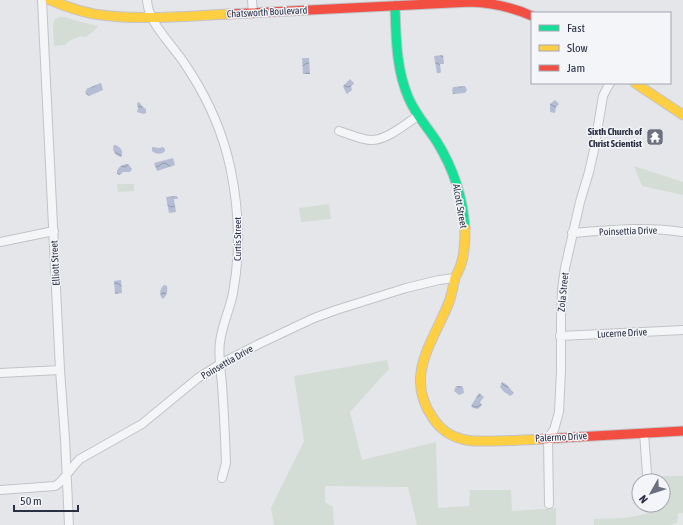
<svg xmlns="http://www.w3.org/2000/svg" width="683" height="525" font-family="'Asap Condensed',sans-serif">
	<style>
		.green { fill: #d3ddd6 }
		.water { fill: url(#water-waves) }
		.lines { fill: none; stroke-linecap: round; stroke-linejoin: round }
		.street-casing { stroke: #c2c3c8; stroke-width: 10 }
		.fast-casing { stroke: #c2c3c8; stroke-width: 11 }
		.slow-casing { stroke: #c2c3c8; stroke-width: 11 }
		.jam-casing { stroke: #c2c3c8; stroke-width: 11 }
		.street { stroke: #f4f5f7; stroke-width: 8 }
		.fast { stroke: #16e098; stroke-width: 9 }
		.slow { stroke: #ffcf43; stroke-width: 9 }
		.jam { stroke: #f24e42; stroke-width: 9 }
		.labels { text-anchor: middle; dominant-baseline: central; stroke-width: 3; stroke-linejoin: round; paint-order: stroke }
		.street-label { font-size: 10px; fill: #2b2f44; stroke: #f3f5f9 }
		.poi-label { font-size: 10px; font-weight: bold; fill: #2b2f44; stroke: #f3f5f9; text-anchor: end }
	</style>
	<defs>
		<pattern id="water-waves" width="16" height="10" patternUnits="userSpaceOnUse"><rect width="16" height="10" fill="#b4bdd4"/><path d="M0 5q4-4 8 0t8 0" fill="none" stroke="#939aae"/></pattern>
	</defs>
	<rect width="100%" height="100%" fill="#e5e6ea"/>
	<path class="green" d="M60,17H64L81,22L98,26L94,31L85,37L81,36L69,41L65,45L54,46L53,26L55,19Z
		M634,166L683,182V195L642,186Z
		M117,184H134V191L118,192Z
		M329,204L331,219L301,222L299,208Z
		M387,360L389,369L350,412L362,460L436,442L438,508L469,506L470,490H511L512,511L556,508V525H417L408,487L325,486V502L333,507L334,525H274L271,508L304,441L294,376Z
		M660,476H683V513H678L677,523L670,525H594V519L625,518L646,514L650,510V505H663V481H660Z"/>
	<path class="water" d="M443,55L444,64H440L441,72L440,73H437L434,56Z
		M302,58H309L310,74H303Z
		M350,79L354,83L351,86L352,90L347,94L346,93L343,86Z
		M101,83L103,90L89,96L88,95H87L85,92L87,90L86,89Z
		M465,86L467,90L465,93L453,94L452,90L453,87Z
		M555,100L559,104L556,107L555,113L550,112V104Z
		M138,102L140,103L142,106L146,109V113L144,114L137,112L138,108L137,104Z
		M114,145H116C120,147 123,150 122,155L121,157C116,156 113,152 113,147Z
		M152,147L159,148L163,147L165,149V151C162,155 155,154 152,151Z
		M173,158L175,165L157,171L154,163Z
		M126,164H128L132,169L130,172H123L120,175L117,174V171C119,167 121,165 126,164Z
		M177,196L178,199H174L176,212L169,213L166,197Z
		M121,280L122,293L115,294L114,281Z
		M164,285L167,286C168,290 167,296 163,299L162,298C159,294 160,288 164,285Z
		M502,382L506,384L514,393L510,396L506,393L504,392L500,387Z
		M456,386H460L463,387L464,393L459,395L454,391Z
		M479,393L484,397L480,402L482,405L478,409L473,408L471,406Z"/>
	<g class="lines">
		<defs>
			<path id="street" d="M42,0L60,370L65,439L69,525
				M147,0C148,20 165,37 176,52C182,59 187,67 192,75C209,102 223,135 230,166C239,208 241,250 233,293C230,309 222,325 220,342C218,356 221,371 222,385C224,411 225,437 226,463L222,478
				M252,0L253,13
				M339,131C349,134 360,139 370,140C386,141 405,124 418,116
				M572,233C609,230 646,226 683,232
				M0,242L54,231
				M560,336L683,330
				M0,373L60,370
				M644,433L647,474
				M0,490L55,486C64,481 71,467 80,459L142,424L198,378L220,364L261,343L314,318L336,310L406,288L439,280L455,278
				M549,504L548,438L554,430L559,412L561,371V317L562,290L565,268L580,202L589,172L594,150L603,96L607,88L610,83"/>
			<path id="fast" d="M395,6C396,37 396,70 409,99C416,115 428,128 437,142C453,168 463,198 465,228"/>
			<path id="slow" d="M50,0C64,6 79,11 94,14C139,21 185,16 230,14
				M635,83L683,115
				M465,228C465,240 465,253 461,264C460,269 457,273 455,278C453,286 452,294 449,302C434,341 403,376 433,418C439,428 450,436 462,439C470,442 480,441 489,441C506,441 523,440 541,439"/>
			<path id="jam" d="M230,14L471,2C493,3 512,7 532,16
				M541,439L683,431"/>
		</defs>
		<use href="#street" class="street-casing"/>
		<use href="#fast" class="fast-casing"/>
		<use href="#slow" class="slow-casing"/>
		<use href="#jam" class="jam-casing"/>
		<use href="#street" class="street"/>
		<use href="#fast" class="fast"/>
		<use href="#slow" class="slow"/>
		<use href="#jam" class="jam"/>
	</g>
	<defs>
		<symbol id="temple-square" viewBox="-11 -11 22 22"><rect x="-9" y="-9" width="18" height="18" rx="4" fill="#6c6f7e" stroke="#f3f5f9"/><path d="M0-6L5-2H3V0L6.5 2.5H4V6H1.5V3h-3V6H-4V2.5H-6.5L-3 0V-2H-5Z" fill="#fff"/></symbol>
	</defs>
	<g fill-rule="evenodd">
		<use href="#temple-square" x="645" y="127" width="20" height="20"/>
	</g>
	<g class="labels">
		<g class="street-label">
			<text transform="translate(267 12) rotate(-3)">Chatsworth Boulevard</text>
			<text transform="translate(460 206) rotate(80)">Alcott Street</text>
			<text transform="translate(628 231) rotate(-2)">Poinsettia Drive</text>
			<text transform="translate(237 239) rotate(-90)">Curtis Street</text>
			<text transform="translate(55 263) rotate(-93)">Elliott Street</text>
			<text transform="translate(563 292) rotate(-84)">Zola Street</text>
			<text transform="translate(622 333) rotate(-3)">Lucerne Drive</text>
			<text transform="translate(227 362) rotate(-30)">Poinsettia Drive</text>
			<text transform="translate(561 437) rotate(-3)">Palermo Drive</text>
		</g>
		<g class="poi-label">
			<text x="642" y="131">Sixth Church of<tspan x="642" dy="12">Christ Scientist</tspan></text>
		</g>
	</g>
	<rect x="531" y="12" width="140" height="72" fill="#f3f5f9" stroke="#a3a6b1"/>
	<rect x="539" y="25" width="20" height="6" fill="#16e098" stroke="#a3a6b1"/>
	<text x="567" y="32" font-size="12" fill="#2b2f44">Fast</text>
	<rect x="539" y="45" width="20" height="6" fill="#ffcf43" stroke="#a3a6b1"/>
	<text x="567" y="52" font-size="12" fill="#2b2f44">Slow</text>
	<rect x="539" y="65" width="20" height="6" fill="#f24e42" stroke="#a3a6b1"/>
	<text x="567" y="72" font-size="12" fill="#2b2f44">Jam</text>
	<g transform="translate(651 493) rotate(231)"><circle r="19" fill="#f3f5f9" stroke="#a3a6b1"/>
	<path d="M0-3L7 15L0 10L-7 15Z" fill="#6c6f7e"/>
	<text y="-6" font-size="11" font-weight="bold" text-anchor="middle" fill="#2b2f44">N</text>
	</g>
	<path d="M14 505v6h64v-6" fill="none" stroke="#2b2f44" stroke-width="2"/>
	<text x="20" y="505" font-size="12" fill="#2b2f44" stroke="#f3f5f9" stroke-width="3" paint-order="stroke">50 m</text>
</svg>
